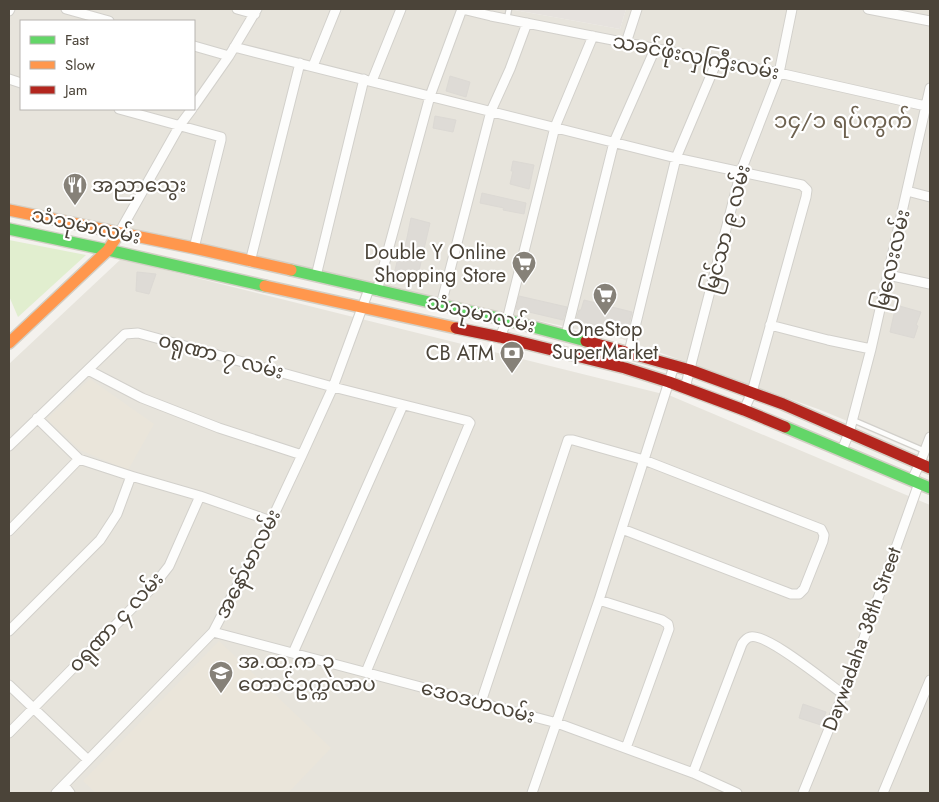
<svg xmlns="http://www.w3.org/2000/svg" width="939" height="802" font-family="Jost,'Noto Sans Myanmar',sans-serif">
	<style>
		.residential { fill: #e7e4dc; fill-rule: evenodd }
		.industrial { fill: #e6e2de }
		.education { fill: #eae5da }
		.green { fill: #e1eecf }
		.building { fill: #dedbd6; stroke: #dcd9d4 }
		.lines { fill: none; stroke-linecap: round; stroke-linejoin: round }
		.lane-casing { stroke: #d2d0cb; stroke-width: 7 }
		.street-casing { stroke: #d2d0cb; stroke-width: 11 }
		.fast-casing { stroke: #d3cfc5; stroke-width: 14 }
		.slow-casing { stroke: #d3cfc5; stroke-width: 14 }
		.jam-casing { stroke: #d3cfc5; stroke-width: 14 }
		.lane { stroke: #fdfdfc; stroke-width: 4.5 }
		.street { stroke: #fdfdfc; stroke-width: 9 }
		.fast { stroke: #63d668; stroke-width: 11 }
		.slow { stroke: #ff974d; stroke-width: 11 }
		.jam { stroke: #b3261e; stroke-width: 11 }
		.labels { text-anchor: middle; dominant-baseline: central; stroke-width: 4.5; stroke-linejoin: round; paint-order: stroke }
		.street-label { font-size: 20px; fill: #4b4439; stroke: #fff }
		.poi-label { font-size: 20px; fill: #4b4439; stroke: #fff; text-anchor: start }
		.quarter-label { font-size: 22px; fill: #6e6250; stroke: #fff }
	</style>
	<rect width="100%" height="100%" fill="#f4f2ee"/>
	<path class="residential" d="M9,9H509L620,29L626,9H930V455L818,409L622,339L9,205ZM21,21H194V109H21Z
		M121,259L671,396L930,505V793H9V364Z"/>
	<path class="industrial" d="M509,9H626L620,29Z"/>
	<path class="education" d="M90,379L154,424L128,470L80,450L47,419Z
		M219,641L331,748L288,793H96L83,781Z"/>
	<path class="green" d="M9,240L86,255L18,317L9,296Z"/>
	<path class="building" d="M450,76L470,82L466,97L446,91Z
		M435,116L456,120L453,132L433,128Z
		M513,161L534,165L529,189L510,184L513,171H511Z
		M482,193L526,203L524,214L503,210L504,208L480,203Z
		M411,218L430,223L416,284L393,278L399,254L402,255L405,243H406Z
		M137,272L156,274L149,294L136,291Z
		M519,296L567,307L563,320L516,309Z
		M584,300L632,312L627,332L576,320L579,310H581Z
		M896,305L921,312L916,325L918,326L914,338L890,332Z
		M803,704L826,712L821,725L799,718Z"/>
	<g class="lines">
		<defs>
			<path id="lane" d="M507,19L509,9
				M853,420L925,451"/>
			<path id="street" d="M66,9L109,21
				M237,9L255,14
				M462,9L491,16L779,73L930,107
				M868,9L930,21
				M9,11L10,9
				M626,43L637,9
				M194,46L229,56
				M234,47L676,158L802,185L807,190L806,197L752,392L744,410
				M313,66L336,9
				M9,79L21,83
				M372,81L401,9
				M194,106L229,56L257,9
				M119,109L221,137V140L194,248
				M907,191L930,197
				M119,233L180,125L192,109
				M250,262L300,63
				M888,275L930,284
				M316,276L364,79
				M377,291L430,96L462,9
				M441,305L491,111L510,69L527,23
				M770,325L828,340L871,349
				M566,335L614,142L655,49
				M500,337L507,320L555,127L593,36
				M629,352L676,158L717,61
				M88,370L142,398L219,428L302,455
				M685,388L741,171L779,73L792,9
				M37,418L79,459L131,476L200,496L271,521
				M9,446L125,334L138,333L333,387L468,421L470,423L469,425L366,672
				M842,450L849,433L871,349L930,88
				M912,480L920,463L930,437
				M9,531L79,459
				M599,600L662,620L668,624L669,629L626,748
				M9,631L100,540L117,514L131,476
				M213,632L557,723L693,773L737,793
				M293,653L403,405
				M9,685L88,760
				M481,702L568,440H573L644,460L821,529L824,535L823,541L804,589L799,594H791L622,529
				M9,733L151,589L169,566L200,496
				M693,773L742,644C744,641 746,638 750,637C766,632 827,683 843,694
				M64,785L70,793
				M56,793L213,632L271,521L302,455L333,387L369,289
				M532,793L599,600L674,366
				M803,793L850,677L919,483
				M883,793L930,680"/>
			<path id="fast" d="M9,229L108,250L265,286
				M291,270L507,320L586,341
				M785,427L930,488"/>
			<path id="slow" d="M9,210L194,248L291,270
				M265,286L456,328
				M9,343L108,250L119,233"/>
			<path id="jam" d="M456,328L500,337L625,368L669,382L744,410L785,427
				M586,341L690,370L783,404L930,468"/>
		</defs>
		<use href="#lane" class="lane-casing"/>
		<use href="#street" class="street-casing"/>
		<use href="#fast" class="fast-casing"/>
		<use href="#slow" class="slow-casing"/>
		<use href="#jam" class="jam-casing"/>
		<use href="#lane" class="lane"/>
		<use href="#street" class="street"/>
		<use href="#fast" class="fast"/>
		<use href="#slow" class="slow"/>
		<use href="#jam" class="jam"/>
	</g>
	<defs>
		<symbol id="restaurant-pin" viewBox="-11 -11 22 30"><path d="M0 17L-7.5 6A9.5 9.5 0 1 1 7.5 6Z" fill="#868178" stroke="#fff"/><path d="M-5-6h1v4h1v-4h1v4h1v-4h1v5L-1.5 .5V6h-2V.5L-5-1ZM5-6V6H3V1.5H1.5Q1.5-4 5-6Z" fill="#fff"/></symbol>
		<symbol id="supermarket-pin" viewBox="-11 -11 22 30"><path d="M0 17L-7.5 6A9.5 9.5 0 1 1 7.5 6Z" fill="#868178" stroke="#fff"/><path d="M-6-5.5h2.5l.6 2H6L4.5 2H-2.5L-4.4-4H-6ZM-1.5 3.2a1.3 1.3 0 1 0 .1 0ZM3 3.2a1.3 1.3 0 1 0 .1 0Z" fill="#fff"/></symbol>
		<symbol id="bank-pin" viewBox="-11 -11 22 30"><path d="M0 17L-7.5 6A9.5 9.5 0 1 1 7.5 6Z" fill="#868178" stroke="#fff"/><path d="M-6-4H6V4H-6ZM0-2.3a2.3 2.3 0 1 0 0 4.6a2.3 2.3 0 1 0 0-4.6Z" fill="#fff"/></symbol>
		<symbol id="school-pin" viewBox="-11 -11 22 30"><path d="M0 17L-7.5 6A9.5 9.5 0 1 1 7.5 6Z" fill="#868178" stroke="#fff"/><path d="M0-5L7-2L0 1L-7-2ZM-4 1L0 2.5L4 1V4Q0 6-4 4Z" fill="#fff"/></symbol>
	</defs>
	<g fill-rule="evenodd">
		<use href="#restaurant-pin" x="61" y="171" width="28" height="38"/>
		<use href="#supermarket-pin" x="510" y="249" width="28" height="38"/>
		<use href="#supermarket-pin" x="591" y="281" width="28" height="38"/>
		<use href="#bank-pin" x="498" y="339" width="28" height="38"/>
		<use href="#school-pin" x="207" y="659" width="28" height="38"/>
	</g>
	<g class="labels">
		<g class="street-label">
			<text transform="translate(696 57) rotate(11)">သခင်ဖိုးလှကြီးလမ်း</text>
			<text transform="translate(86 226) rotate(12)">သံသုမာလမ်း</text>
			<text transform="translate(727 229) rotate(-75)">မြင်သာ ၉ လမ်း</text>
			<text transform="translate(892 260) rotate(-77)">မြလေးလမ်း</text>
			<text transform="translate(481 314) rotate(13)">သံသုမာလမ်း</text>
			<text transform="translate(221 356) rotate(15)">၀ရုဏာ ၇ လမ်း</text>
			<text transform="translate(248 564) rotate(-63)">အနော်မာလမ်း</text>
			<text transform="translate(116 622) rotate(-47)">၀ရုဏာ ၄ လမ်း</text>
			<text transform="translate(862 639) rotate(-70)">Daywadaha 38th Street</text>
			<text transform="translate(478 702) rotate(15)">ဒေဝဒဟလမ်း</text>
		</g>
		<g class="poi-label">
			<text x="92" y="185">အညာသွေး</text>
			<text x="506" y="252" text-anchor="end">Double Y Online<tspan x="506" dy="23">Shopping Store</tspan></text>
			<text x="605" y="329" text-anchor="middle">OneStop<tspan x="605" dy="23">SuperMarket</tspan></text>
			<text x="494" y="353" text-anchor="end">CB ATM</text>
			<text x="238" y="661">အ.ထ.က ၃<tspan x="238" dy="23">တောင်ဥက္ကလာပ</tspan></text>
		</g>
		<g class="quarter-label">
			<text x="843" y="120">၁၄/၁ ရပ်ကွက်</text>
		</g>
	</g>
	<rect width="939" height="802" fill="none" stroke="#4b4439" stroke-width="20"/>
	<rect x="20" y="20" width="175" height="90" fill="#ffffff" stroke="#b7b4b0"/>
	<rect x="30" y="36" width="25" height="8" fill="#63d668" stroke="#b7b4b0"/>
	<text x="65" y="45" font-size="15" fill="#4b4439">Fast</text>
	<rect x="30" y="61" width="25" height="8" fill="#ff974d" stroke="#b7b4b0"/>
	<text x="65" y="70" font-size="15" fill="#4b4439">Slow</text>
	<rect x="30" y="86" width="25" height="8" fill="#b3261e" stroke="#b7b4b0"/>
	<text x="65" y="95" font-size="15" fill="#4b4439">Jam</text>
</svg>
